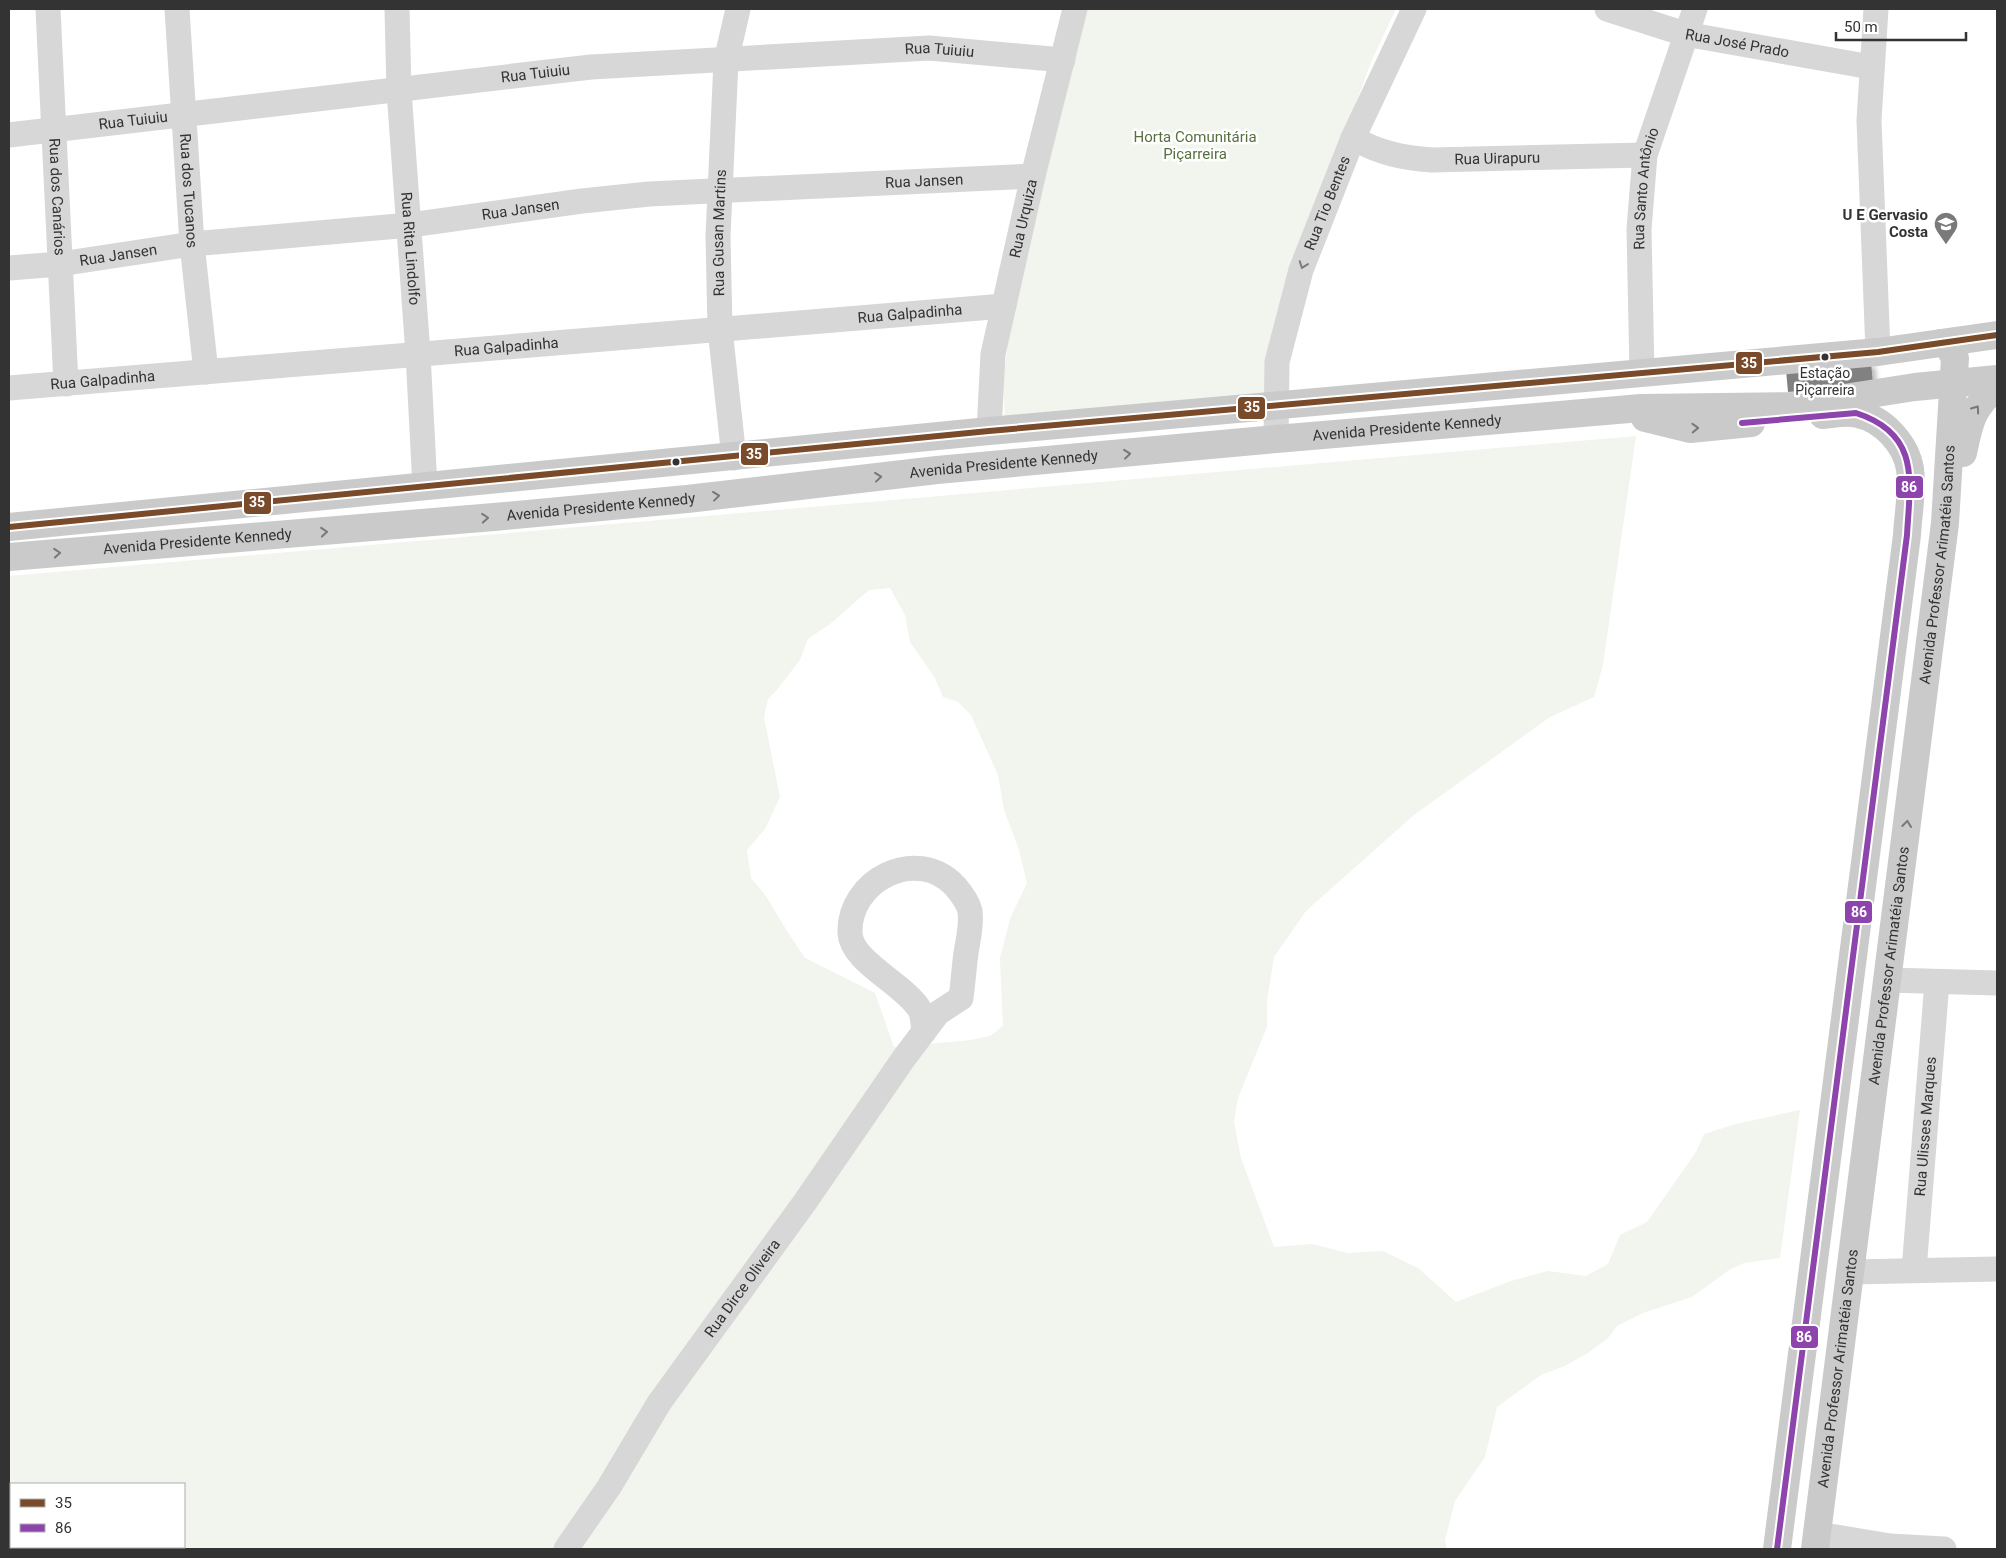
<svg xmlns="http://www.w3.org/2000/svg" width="2006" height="1558" font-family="Roboto,sans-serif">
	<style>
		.green { fill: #f1f5ed; fill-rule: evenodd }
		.building { fill: #818181; filter: url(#shadow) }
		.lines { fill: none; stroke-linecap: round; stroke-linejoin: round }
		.minor { stroke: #d7d7d7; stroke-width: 25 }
		.major { stroke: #cacaca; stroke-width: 28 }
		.bus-1-casing { stroke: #fff; stroke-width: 10 }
		.bus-2-casing { stroke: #fff; stroke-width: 10 }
		.bus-1 { stroke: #7a4b2a; stroke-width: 6 }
		.bus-2 { stroke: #8e44ad; stroke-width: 6 }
		.oneway { stroke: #7d7d7d }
		.oneway2 { stroke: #777 }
		.bus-dot { fill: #333; stroke: #fff; stroke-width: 2 }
		.labels { text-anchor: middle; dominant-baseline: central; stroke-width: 5; stroke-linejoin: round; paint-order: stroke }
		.bus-label { font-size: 14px; fill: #333; stroke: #fff }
		.street-label { font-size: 15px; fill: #333; stroke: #fff }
		.park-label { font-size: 15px; fill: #56703f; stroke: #fff }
		.poi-label { font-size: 15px; font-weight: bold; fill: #333; stroke: #fff; text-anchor: end }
		.line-badge { stroke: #fff; stroke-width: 2 }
		.badge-label { font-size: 14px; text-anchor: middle; font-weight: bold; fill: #fff }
	</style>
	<defs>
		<filter id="shadow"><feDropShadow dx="4.5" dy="4.5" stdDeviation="2.5" flood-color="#0004"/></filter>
	</defs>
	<rect width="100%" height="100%" fill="#fff"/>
	<path class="green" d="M1087,9H1396L1371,62L1278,316L1268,397L1005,421L1003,378L1013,308Z
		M1636,436L1603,665L1594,697L1550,717L1414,815L1306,911L1274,957L1267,1001V1027L1238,1098L1234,1122L1241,1158L1274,1247L1312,1244L1348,1253L1383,1251L1418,1268L1456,1302L1511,1281L1548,1271L1586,1276L1608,1264L1620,1235L1647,1222L1696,1152L1704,1134L1736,1124L1800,1110L1780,1258L1744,1263L1729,1270L1692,1297L1643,1313L1617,1326L1608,1338L1588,1353L1565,1366L1541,1375L1497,1407L1485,1457L1455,1501L1445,1540L1447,1549H9V576ZM890,588L905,615L910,642L935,678L943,697L958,702L971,715L998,775L1004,810L1019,850L1027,883L1010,919L1000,958L1003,1026L990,1036L971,1040L894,1047L875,993L805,958L787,931L766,896L751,878L747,850L765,829L780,797L764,717L768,699L776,691L800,660L808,639L830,624L869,590ZM11,1484H184V1547H11Z"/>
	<path class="building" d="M1871,362L1873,384L1788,392L1786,370Z"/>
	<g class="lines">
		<g class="minor">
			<path id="s1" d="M48,9L66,384"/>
			<path id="s2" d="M177,9L192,244L206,372"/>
			<path id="s3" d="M397,9L399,91L418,354L425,487"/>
			<path id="s4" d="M1607,9L1685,34L1871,67"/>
			<path d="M1876,9L1869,120L1878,352"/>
			<path id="s5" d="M9,135L591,67L929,48L1063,60"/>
			<path id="s6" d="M1353,138C1379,153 1403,158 1432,160L1645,155"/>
			<path id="s7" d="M9,268L60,264L192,244L410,225L582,201L649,194L1033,176"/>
			<path id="s8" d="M1642,374L1639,229L1645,155L1695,9"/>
			<path id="s9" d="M9,388L1004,306"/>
			<path id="s10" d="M989,431L993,354L1033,176L1075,9"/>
			<path id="s11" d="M1276,439L1277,362L1301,270L1353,138L1414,9"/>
			<path id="s12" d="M734,458L720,329L718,236L726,61L738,9"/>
			<path d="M1887,980L1997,983"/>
			<path id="s13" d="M1914,1270L1937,982"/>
			<path d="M1851,1272L1997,1269"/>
			<path d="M1818,1534L1890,1546L1944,1549"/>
			<path id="s14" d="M566,1549L609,1487L659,1403L805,1202L904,1058L938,1013L961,998C963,983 964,968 966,953C968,939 972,926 970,911C968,902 961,893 955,886C916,845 848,881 850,933C851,962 905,984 920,1010C923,1016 923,1026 924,1032"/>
		</g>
		<g class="major">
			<path d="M1645,418L1690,429L1751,423"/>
			<path d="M1963,453C1969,424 1972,406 1997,387"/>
			<path d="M9,527L989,431L1878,352L1997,335"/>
			<path id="s15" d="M9,557L494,517L687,499L937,470L1276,439L1641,408L1793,406L1915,387L1997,379"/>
			<path d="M1777,1549L1907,535C1908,514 1913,490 1910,469C1906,444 1883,419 1858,414C1847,411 1834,414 1823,415"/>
			<path id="s16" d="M1815,1549L1945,523L1955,358L1948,345L1941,343"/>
		</g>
		<defs>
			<path id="bus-1" d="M9,527L989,431L1878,352L1997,335"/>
			<path id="bus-2" d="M1742,423L1856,413C1921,434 1910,481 1907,535L1777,1549"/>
		</defs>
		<use href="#bus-1" class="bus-1-casing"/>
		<use href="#bus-2" class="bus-2-casing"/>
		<use href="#bus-1" class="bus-1"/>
		<use href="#bus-2" class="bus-2"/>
	</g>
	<defs><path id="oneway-chevron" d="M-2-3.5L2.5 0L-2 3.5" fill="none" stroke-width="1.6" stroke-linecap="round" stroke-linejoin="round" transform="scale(1.25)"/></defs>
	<use class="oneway" href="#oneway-chevron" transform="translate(1303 265) rotate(110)"/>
	<g class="oneway2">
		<use href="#oneway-chevron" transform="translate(1976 409) rotate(-55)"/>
		<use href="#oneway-chevron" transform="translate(1695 428) rotate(-2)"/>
		<use href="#oneway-chevron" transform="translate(1127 454) rotate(-6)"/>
		<use href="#oneway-chevron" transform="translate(878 477) rotate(-6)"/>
		<use href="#oneway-chevron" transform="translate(716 496) rotate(-7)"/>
		<use href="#oneway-chevron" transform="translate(485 518) rotate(-5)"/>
		<use href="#oneway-chevron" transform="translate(324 532) rotate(-5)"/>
		<use href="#oneway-chevron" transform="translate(57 553) rotate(-5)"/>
		<use href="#oneway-chevron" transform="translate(1907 824) rotate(-83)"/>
	</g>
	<defs>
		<symbol id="school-pin" viewBox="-11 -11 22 30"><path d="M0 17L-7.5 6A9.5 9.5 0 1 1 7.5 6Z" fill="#7a7a7a" stroke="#fff"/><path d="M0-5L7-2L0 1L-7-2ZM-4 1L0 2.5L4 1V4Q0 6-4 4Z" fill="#fff"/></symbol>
	</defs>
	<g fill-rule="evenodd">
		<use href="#school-pin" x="1932" y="210" width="28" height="38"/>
	</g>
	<g class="bus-dot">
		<circle cx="1825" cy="357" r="4.5"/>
		<circle cx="676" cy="462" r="4.5"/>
	</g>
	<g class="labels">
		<g class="bus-label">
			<text x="1825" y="373">Estação<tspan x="1825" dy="17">Piçarreira</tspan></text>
		</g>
		<g class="street-label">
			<text stroke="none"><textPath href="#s4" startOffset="135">Rua José Prado</textPath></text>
			<text stroke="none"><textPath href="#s5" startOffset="935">Rua Tuiuiu</textPath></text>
			<text stroke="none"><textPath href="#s5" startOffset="530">Rua Tuiuiu</textPath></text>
			<text stroke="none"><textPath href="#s5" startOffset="125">Rua Tuiuiu</textPath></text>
			<text stroke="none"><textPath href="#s6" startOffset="148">Rua Uirapuru</textPath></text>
			<text stroke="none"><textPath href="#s7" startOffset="920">Rua Jansen</textPath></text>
			<text stroke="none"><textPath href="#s8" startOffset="186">Rua Santo Antônio</textPath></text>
			<text stroke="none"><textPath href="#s2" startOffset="182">Rua dos Tucanos</textPath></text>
			<text stroke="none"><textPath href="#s1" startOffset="188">Rua dos Canários</textPath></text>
			<text stroke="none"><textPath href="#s11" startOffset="244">Rua Tio Bentes</textPath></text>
			<text stroke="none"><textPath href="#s7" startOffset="515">Rua Jansen</textPath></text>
			<text stroke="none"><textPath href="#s10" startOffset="216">Rua Urquiza</textPath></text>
			<text stroke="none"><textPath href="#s12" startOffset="226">Rua Gusan Martins</textPath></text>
			<text stroke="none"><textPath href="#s3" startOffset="240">Rua Rita Lindolfo</textPath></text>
			<text stroke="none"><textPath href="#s7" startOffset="110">Rua Jansen</textPath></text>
			<text stroke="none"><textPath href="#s9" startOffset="904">Rua Galpadinha</textPath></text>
			<text stroke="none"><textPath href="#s9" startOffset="499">Rua Galpadinha</textPath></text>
			<text stroke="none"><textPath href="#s9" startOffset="94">Rua Galpadinha</textPath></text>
			<text stroke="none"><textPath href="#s15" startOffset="1404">Avenida Presidente Kennedy</textPath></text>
			<text stroke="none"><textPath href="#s15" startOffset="999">Avenida Presidente Kennedy</textPath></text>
			<text stroke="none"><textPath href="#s15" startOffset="594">Avenida Presidente Kennedy</textPath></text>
			<text stroke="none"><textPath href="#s15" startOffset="189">Avenida Presidente Kennedy</textPath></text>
			<text stroke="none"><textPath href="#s16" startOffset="992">Avenida Professor Arimatéia Santos</textPath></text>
			<text stroke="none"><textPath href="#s16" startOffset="588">Avenida Professor Arimatéia Santos</textPath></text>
			<text stroke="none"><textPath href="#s13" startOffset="144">Rua Ulisses Marques</textPath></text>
			<text stroke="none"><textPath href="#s14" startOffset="315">Rua Dirce Oliveira</textPath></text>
			<text stroke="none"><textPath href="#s16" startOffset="182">Avenida Professor Arimatéia Santos</textPath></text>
		</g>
		<g class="park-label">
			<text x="1195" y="137">Horta Comunitária<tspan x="1195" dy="17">Piçarreira</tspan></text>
		</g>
		<g class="poi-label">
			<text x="1928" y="215">U E Gervasio<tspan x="1928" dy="17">Costa</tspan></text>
		</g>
	</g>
	<g class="line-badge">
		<rect x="1735" y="351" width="28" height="24" rx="5" fill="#7a4b2a"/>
		<rect x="1237" y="396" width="29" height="24" rx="5" fill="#7a4b2a"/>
		<rect x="740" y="442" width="29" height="24" rx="5" fill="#7a4b2a"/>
		<rect x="1895" y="475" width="29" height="24" rx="5" fill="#8e44ad"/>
		<rect x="243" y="491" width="29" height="24" rx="5" fill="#7a4b2a"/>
		<rect x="1844" y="900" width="29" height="24" rx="5" fill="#8e44ad"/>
		<rect x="1790" y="1325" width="29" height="24" rx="5" fill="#8e44ad"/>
	</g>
	<g class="badge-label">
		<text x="1749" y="368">35</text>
		<text x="1252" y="412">35</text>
		<text x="754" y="459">35</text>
		<text x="1909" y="492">86</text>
		<text x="257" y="507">35</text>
		<text x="1859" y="917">86</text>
		<text x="1804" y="1342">86</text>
	</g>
	<rect width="2006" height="1558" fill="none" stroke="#333333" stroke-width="20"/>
	<rect x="10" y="1483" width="175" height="65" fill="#ffffff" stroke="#adadad"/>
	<rect x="20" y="1499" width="25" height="8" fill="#7a4b2a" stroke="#adadad"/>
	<text x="55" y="1508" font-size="15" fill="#333333">35</text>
	<rect x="20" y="1524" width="25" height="8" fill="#8e44ad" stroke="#adadad"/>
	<text x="55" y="1533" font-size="15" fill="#333333">86</text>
	<path d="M1836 32v8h130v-8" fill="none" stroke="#333333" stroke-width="2.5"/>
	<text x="1844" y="32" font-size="15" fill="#333333" stroke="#ffffff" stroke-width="4" paint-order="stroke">50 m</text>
</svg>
